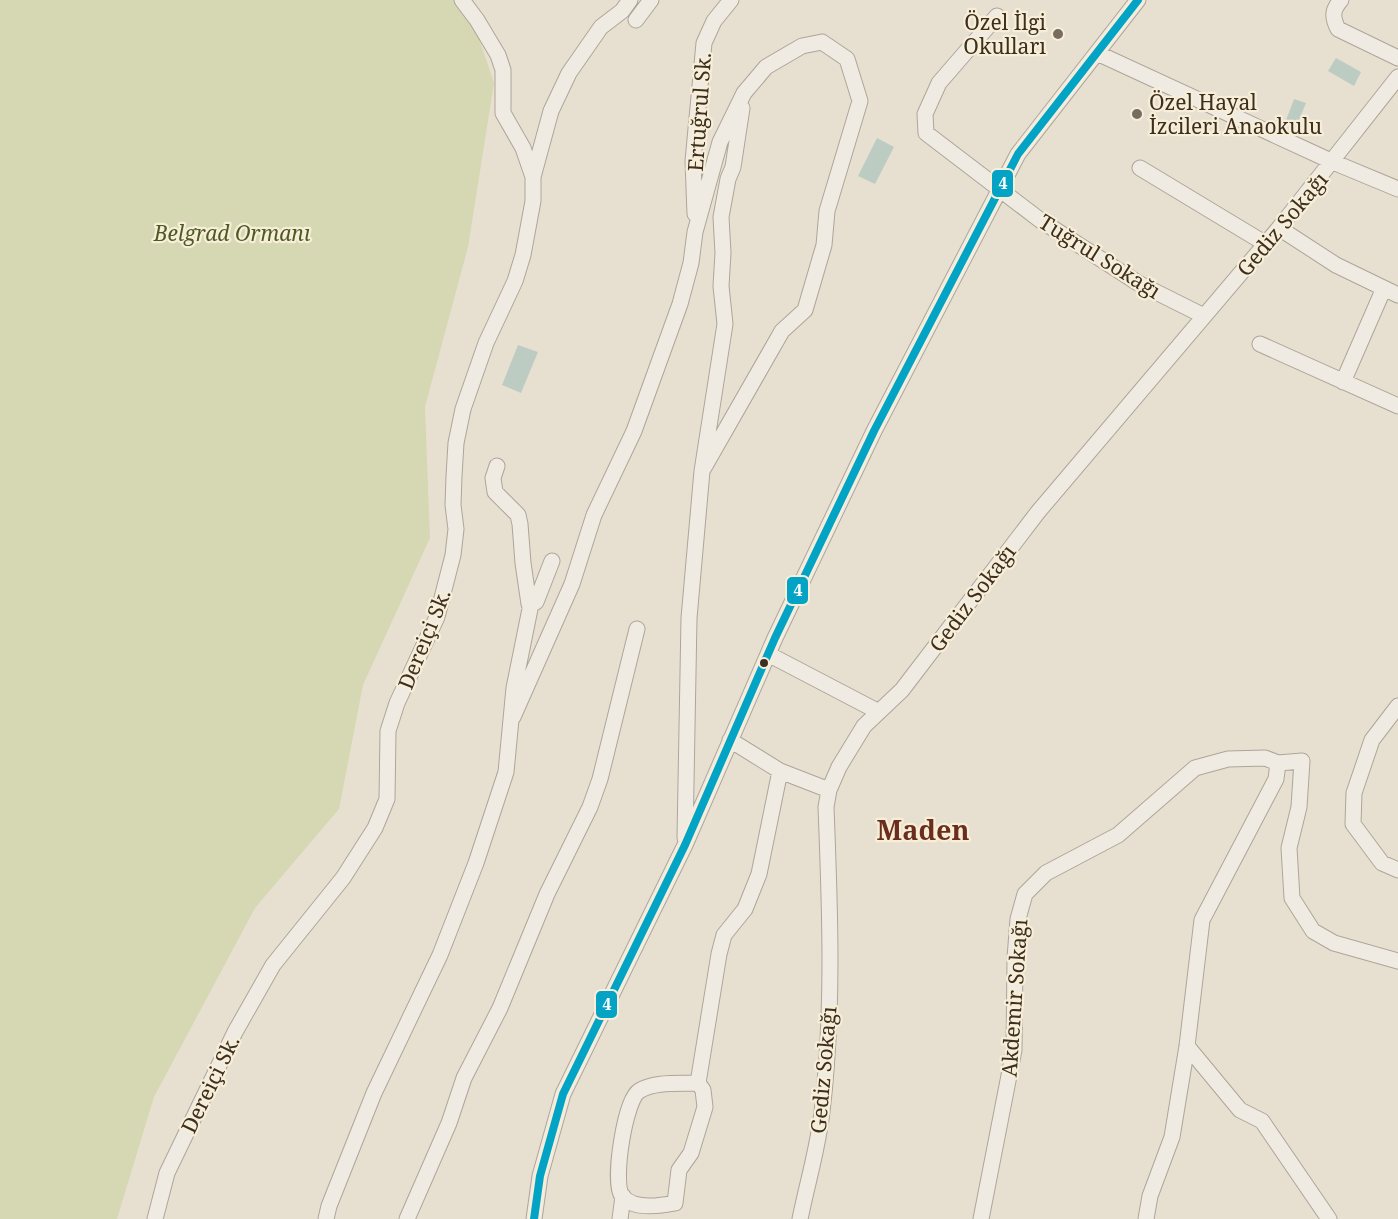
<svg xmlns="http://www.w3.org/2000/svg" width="1398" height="1219" font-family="'Noto Serif',serif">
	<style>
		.green { fill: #d6d7b3 }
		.water { fill: #bcccc2 }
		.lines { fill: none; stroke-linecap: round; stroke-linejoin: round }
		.minor-casing { stroke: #ada599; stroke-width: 17 }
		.minor { stroke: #efebe3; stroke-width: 15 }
		.bus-1-casing { stroke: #f7eed8; stroke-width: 12 }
		.bus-1 { stroke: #03a3c5; stroke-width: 8 }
		.poi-dot { fill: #786c5e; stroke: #f7eed8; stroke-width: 2 }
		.bus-dot { fill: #3d2e20; stroke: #f7eed8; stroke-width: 2 }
		.labels { text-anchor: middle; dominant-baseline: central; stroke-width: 4.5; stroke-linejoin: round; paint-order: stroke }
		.poi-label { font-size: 21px; fill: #3d2e20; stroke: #f7eed8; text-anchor: end }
		.street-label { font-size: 21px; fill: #3d2e20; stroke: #f7eed8 }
		.park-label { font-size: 21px; font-style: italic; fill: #4d5a26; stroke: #f7eed8 }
		.district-label { font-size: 27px; font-weight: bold; fill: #6b2e1e; stroke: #f7eed8 }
		.line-badge { stroke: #f7eed8; stroke-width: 2 }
		.badge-label { font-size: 16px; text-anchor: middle; font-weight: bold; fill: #fff }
	</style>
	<rect width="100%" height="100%" fill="#e7e0d1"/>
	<path class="green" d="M0,0H466L494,83L468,247L425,407L430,538L363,685L339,809L255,908L154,1097L117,1219H0Z"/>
	<path class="water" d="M1336,58L1361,72L1354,86L1328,71Z
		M1294,99L1306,103L1296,127L1285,123Z
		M877,138L894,147L875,184L858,176Z
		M518,345L538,352L521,393L502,385Z"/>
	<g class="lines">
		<defs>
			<path id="minor" d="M462,0L477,20L498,55L503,70V113L523,148L533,177
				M1341,0C1332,10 1332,17 1338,29L1398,58
				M997,16L939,83L925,114L926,133L1040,220L1138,283L1204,316
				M636,20L651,0
				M1097,53L1333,162L1398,189
				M1140,168L1266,244
				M695,214L693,161L704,43L714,21L731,0
				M1279,228L1336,265L1398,295
				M1260,344L1398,406
				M1343,382L1384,288
				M531,604L536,602L552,561
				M768,654L879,712
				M1398,706L1372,740L1354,793L1353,824L1382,863L1398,870
				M513,717L572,584L594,515L634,431L680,304L691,263L695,232L720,142L744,93L766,67L802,46L822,42L847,59L860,101L827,211L824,245L805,310L782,331L702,471
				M730,740L780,771L829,790
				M1278,763L1302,761L1299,807L1289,848L1292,898L1313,931L1334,943L1398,961
				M685,838L689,618L702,471L725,324L721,286L723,253L721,217L728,179L733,167L742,108
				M1187,1046L1240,1110L1262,1121L1329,1219
				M698,1083L703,1090L705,1107L691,1153L679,1170L675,1203C660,1206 633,1210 622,1196C612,1182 625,1100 639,1091C655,1081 680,1084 698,1083Z
				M698,1083L719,954L724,935L745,909L759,874L780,771
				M155,1219L167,1173L235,1032L273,965L343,878L375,828L387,799L388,731L397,703L437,617L453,555L456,529L453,505L454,476L456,443L463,409L486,343L515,281L523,255L533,201V177L551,111L569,73L601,27L622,11L630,0
				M326,1219L329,1206L374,1093L440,955L476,863L506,772L514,688L531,604H529L523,563L520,524L518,515L495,492L493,478L497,466
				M407,1219L449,1123L464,1078L500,1008L547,894L590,807L600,779L637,629
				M534,1219L540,1176L563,1094L685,845L775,638L874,431L1018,154L1138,0
				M620,1219L623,1196
				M800,1219C807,1184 818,1148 822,1112C834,1010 830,909 826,807L829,790L839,767L864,726L902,690L1038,512L1279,228L1398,77
				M981,1219L1014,1050L1015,958L1018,919L1025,894L1046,873L1118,835L1195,768L1228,759L1265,758L1278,763
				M1146,1219L1150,1196L1172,1137L1187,1046L1202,920L1276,779L1278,763"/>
		</defs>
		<use href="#minor" class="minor-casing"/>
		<use href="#minor" class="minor"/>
		<defs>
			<path id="bus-1" d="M534,1219L540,1176L563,1094L685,845L775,638L874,431L1018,154L1138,0"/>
		</defs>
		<use href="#bus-1" class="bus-1-casing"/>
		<use href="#bus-1" class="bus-1"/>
	</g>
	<g class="poi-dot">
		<circle cx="1058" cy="34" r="6"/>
		<circle cx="1137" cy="114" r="6"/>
	</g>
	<circle class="bus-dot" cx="764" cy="663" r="5"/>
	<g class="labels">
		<g class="poi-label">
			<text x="1046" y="22">Özel İlgi<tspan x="1046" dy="24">Okulları</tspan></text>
			<text x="1149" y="102" text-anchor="start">Özel Hayal<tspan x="1149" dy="24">İzcileri Anaokulu</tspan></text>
		</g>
		<g class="street-label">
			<text transform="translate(699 112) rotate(-86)">Ertuğrul Sk.</text>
			<text transform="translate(1282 224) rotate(-50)">Gediz Sokağı</text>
			<text transform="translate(1100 256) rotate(32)">Tuğrul Sokağı</text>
			<text transform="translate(972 598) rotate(-53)">Gediz Sokağı</text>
			<text transform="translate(424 639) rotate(-68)">Dereiçi Sk.</text>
			<text transform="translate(1014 998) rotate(-86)">Akdemir Sokağı</text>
			<text transform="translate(823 1070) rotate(-85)">Gediz Sokağı</text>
			<text transform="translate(210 1084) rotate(-64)">Dereiçi Sk.</text>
		</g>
		<g class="park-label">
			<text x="232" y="233">Belgrad Ormanı</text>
		</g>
		<g class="district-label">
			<text x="923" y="829">Maden</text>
		</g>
	</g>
	<g class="line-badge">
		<rect x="991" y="169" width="23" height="29" rx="6" fill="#03a3c5"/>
		<rect x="786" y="576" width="23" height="29" rx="6" fill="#03a3c5"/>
		<rect x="595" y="990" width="23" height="29" rx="6" fill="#03a3c5"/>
	</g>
	<g class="badge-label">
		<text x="1003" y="189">4</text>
		<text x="798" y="596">4</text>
		<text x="607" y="1010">4</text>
	</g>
</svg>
